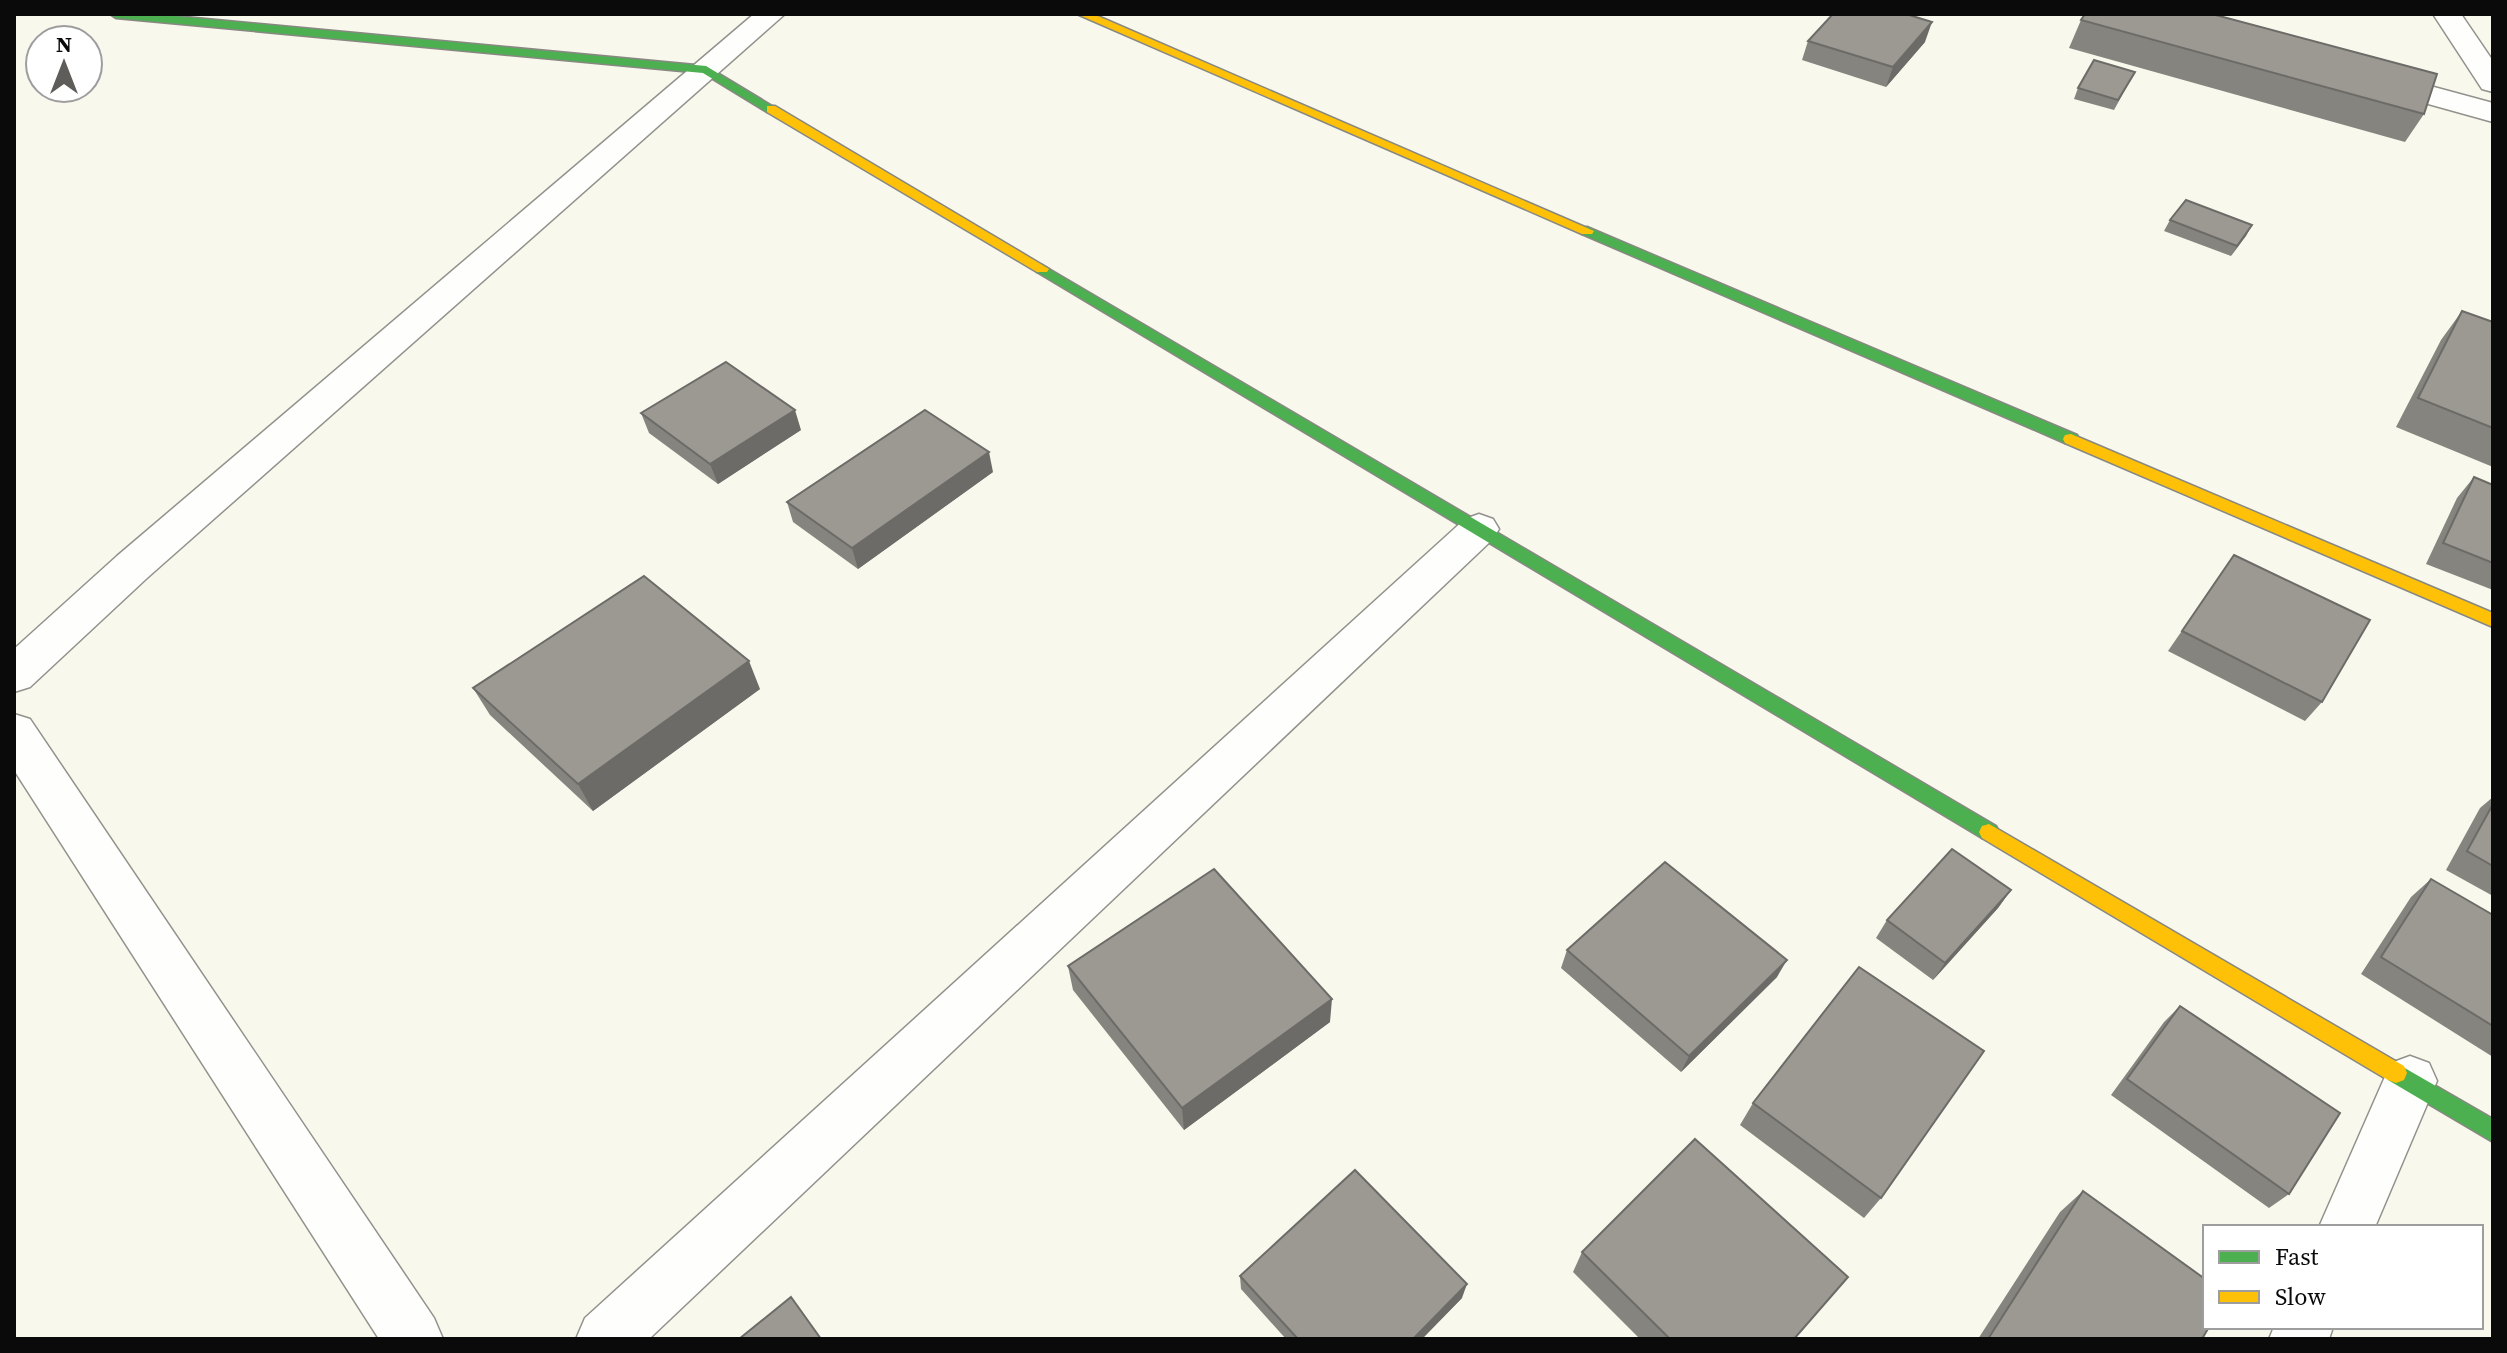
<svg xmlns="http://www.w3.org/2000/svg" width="2507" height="1353" font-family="'Source Serif 4',serif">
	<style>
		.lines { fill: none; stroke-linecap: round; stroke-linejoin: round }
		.street-casing { stroke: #92918c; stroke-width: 3 }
		.fast-casing { stroke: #888883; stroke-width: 3 }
		.slow-casing { stroke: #888883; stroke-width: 3 }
		.street { fill: #fefefc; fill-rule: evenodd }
		.fast { fill: #4caf50; fill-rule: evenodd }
		.slow { fill: #ffc107; fill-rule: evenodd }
		.wall { fill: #86847e }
		.shaded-wall { fill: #6d6b67 }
		.building { fill: #9c9993; stroke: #6d6b67; stroke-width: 2 }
	</style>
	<rect width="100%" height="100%" fill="#f9f8ed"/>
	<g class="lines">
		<defs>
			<path id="street" d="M754,14H785L147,578L30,687L14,692V649L117,556Z
				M2433,14H2461L2493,61V92L2482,89Z
				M2371,70L2493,103V122L2360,85L2356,79L2360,73Z
				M1479,514L1493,519L1499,529L1493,539L649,1339H576L585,1318L1465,519Z
				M14,714L30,719L434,1318L443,1339H379L14,770Z
				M2410,1056L2429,1063L2437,1081L2375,1227H2319L2391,1063Z
				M2274,1327H2333L2329,1339H2269Z"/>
			<path id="fast" d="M110,14H153L706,66L777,109L767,112L703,73L116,18Z
				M1587,227L2077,435L2079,439L2077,443H2065L1582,234V228Z
				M1042,265L1996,826L1999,832L1996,838L1989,840L1982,838L1037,272L1035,269Z
				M2396,1063L2493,1119V1142L2388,1080L2385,1073L2388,1066Z"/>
			<path id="slow" d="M1077,14H1093L1594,231L1592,234H1582Z
				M767,106H775L1049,269L1047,272H1037L767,112Z
				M2071,434L2493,613V627L2065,443L2063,439L2065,435Z
				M1989,824L2404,1066L2407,1073L2404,1080L2396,1083L2388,1080L1982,838L1979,832L1982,826Z"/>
		</defs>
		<use href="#street" class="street-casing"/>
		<use href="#fast" class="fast-casing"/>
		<use href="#slow" class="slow-casing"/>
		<use href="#street" class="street"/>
		<use href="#fast" class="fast"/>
		<use href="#slow" class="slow"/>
	</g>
	<path class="wall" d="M2081,20L2424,114L2405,142L2069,48Z
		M1808,41L1925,42L1886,87L1802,60Z
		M2135,72L2114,110L2074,99L2078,88Z
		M2170,220L2252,225L2231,256L2164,231Z
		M2462,311L2493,322V467L2396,427L2441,340Z
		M641,413L801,430L718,484L649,433Z
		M993,472L858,569L793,522L787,502Z
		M2474,477L2493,485V590L2426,564L2457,498Z
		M2234,555L2322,702L2305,721L2168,651Z
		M473,688L760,689L593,811L490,715Z
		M2493,797V896L2446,870L2480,808Z
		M2431,879L2493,915V1057L2361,974L2411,897Z
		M2011,890L1998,908L1933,980L1876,938L1887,920Z
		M1567,950L1777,977L1681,1072L1561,968Z
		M1068,966L1330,1022L1184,1130L1073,990Z
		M2180,1006L2289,1194L2269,1208L2111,1095L2164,1022Z
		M1753,1103L1881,1198L1864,1218L1740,1125Z
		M2083,1191L2202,1339H1978L2060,1212Z
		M1582,1252L1794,1339H1640L1573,1272Z
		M1240,1276L1462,1298L1422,1339H1286L1241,1289Z"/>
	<path class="shaded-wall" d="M1932,22L1925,42L1886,87L1893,67Z
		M2252,225L2246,236L2231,256L2237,246Z
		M795,410L801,430L718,484L710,464Z
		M989,452L993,472L858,569L852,548Z
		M749,661L760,689L593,811L578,784Z
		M2011,890L1998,908L1933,980L1945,963Z
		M1787,960L1777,977L1681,1072L1689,1056Z
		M1332,999L1330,1022L1184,1130L1182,1108Z
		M1467,1284L1462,1298L1422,1339H1413Z"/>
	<path class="building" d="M1833,14H1906L1932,22L1893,67L1808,41Z
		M2085,14H2212L2437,74L2424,114L2081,20Z
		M2094,60L2135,72L2118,100L2078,88Z
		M2186,200L2252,225L2237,246L2170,220Z
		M2462,311L2493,322V428L2418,398Z
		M726,362L795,410L710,464L641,413Z
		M925,410L989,452L852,548L787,502Z
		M2474,477L2493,485V563L2443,543Z
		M2234,555L2370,620L2322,702L2182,631Z
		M644,576L749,661L578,784L473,688Z
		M2493,804V866L2467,851Z
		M1952,849L2011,890L1945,963L1887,920Z
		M1665,862L1787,960L1689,1056L1567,950Z
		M1214,869L1332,999L1182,1108L1068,966Z
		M2431,879L2493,915V1026L2381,957Z
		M1859,967L1984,1051L1881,1198L1753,1103Z
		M2180,1006L2340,1113L2289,1194L2127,1079Z
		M1695,1139L1848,1277L1794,1339H1670L1582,1252Z
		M1355,1170L1467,1284L1413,1339H1298L1240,1276Z
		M2083,1191L2205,1279V1327H2209L2202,1339H1988Z
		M791,1297L821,1339H739Z"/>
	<rect width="2507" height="1353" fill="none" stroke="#0a0a0a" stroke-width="32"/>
	<rect x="2203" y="1225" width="280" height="104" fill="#ffffff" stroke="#9d9d9d" stroke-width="2"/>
	<rect x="2219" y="1251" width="40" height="12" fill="#4caf50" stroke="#9d9d9d" stroke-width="2"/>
	<text x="2275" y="1265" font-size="24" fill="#0a0a0a">Fast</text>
	<rect x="2219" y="1291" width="40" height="12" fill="#ffc107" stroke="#9d9d9d" stroke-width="2"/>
	<text x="2275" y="1305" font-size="24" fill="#0a0a0a">Slow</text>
	<g transform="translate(64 64)"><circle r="38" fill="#ffffff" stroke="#9d9d9d" stroke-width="2"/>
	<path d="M0-6L14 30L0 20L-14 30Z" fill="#5e5d59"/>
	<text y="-12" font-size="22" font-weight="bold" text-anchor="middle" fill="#0a0a0a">N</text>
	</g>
</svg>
